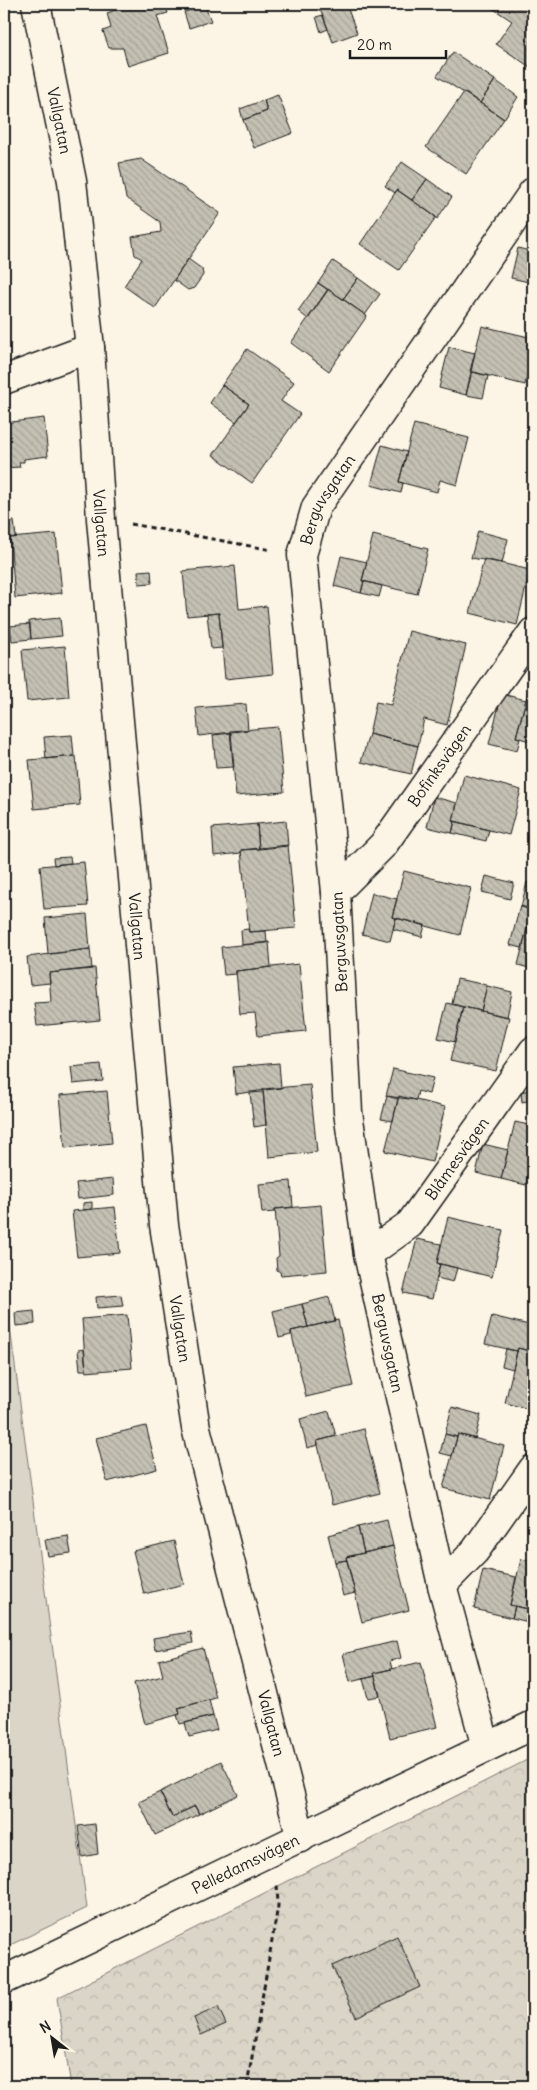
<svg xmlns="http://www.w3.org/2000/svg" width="537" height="2090" font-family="Delius,sans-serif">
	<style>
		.park { fill: url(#park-crowns); stroke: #7c7872 }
		.pitch { fill: #dbd5c8; stroke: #7c7872 }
		.building { fill: url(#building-back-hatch); stroke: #1c1c1c }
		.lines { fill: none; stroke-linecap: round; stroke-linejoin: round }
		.street-casing { stroke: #1c1c1c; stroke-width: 31 }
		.path { stroke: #1c1c1c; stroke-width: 3; stroke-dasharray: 5 4; stroke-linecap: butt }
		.street { stroke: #fcf5e5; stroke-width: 28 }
		.labels { text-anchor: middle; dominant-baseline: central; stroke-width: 4; stroke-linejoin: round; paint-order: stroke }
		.street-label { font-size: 16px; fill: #1c1c1c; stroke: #fcf5e5 }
	</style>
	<defs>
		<pattern id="park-crowns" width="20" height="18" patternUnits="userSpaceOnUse" patternTransform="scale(1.25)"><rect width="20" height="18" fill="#dbd5c8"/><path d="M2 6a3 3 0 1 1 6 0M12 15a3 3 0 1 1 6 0" fill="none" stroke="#bbb6ab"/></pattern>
		<pattern id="building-back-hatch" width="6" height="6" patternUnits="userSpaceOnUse" patternTransform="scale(1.25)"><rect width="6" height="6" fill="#c4c0b3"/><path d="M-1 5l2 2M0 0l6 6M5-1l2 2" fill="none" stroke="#a8a499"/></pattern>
	</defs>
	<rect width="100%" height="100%" fill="#fcf5e5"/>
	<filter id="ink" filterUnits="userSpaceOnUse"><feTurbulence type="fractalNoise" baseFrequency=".02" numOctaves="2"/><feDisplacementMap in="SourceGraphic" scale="10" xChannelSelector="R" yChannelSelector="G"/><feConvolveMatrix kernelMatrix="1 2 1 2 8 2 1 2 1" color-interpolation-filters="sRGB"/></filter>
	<g filter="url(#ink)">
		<path class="park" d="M533,1757V2086H71L57,1998Z"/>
		<path class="pitch" d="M4,1282L87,1908L4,1948Z"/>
		<path class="building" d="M133,4H165L168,13L157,16L169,53L128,66L123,48H109L103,31L111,28L107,13Z
			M194,4H205V6L195,8Z
			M318,4H346L357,33L333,42Z
			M486,4H533V69L496,44L512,21Z
			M205,6L211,21L189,28L184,12Z
			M323,15L328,29L321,32L316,17Z
			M453,52L495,80L480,103L437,76Z
			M495,80L518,97L504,119L480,103Z
			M464,92L504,119L466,174L426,147Z
			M278,95L293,133L254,148L243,120L267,111L264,100Z
			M264,100L267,111L243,120L240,109Z
			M141,159L220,213L155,308L124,286L142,259L135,255L132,237L161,232L160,222L126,198L119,163Z
			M402,162L427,179L412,200L397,190L395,193L385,186Z
			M427,179L452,197L437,219L436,217L412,200Z
			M397,190L436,217L399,270L360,244Z
			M518,248L533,252V283L511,278Z
			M188,259L202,269L203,275L194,288L188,290L174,280Z
			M333,261L358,278L343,299L318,283Z
			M358,278L380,294L365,315L343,299Z
			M318,283L328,290L308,319L298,311Z
			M328,289L367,316L329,371L291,343Z
			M482,326L533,338V351L525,385L470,371Z
			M449,347L475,353L466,395L439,388Z
			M247,349L294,382L281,401L300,414L252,483L213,455L249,404L222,385Z
			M472,372L488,376L483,398L466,395Z
			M222,385L249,404L236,422L210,403Z
			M44,418L48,456L24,459V462H19L20,467L4,468V423Z
			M414,424L469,438L457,485L440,480L437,492L399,482Z
			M382,445L407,452L399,482L403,483L401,493L371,485Z
			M14,521L16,537L10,538V541L4,542V522Z
			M478,531L508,539L502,563L471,558Z
			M56,534L62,593L15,598L10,538Z
			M373,535L428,549L417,594L362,581Z
			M341,556L367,562L362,581H364L361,593L334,586Z
			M484,559L530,570L517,625L470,613Z
			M235,566L239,609L267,606L273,674L225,679L219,613L187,616L183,571Z
			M151,570L152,583L139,584L138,571Z
			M364,581L382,586L379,597L361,593Z
			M219,613L222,648L211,649L207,614Z
			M60,618L62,636L31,639L29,621Z
			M30,624L31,639L12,641L10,626Z
			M409,631L466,645L447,725L424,719L418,746L369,734L376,702L391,705Z
			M65,646L69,697L27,701L22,650Z
			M531,681L533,682V742L516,737Z
			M502,694L526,700L516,737L520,738L517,751L489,744Z
			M246,704L248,730L199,736L196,708Z
			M278,727L284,792L236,796L230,731Z
			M231,733L234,767L216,768L213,735Z
			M369,734L418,746L411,774L361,762Z
			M72,735L74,756L46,759L44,737Z
			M76,756L80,805L34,809L29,760Z
			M464,775L521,790L509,835L453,821Z
			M434,797L457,803L453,821H455L452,833L427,827Z
			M286,821L288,846L259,849L257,824Z
			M455,821L489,830L486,841L452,833Z
			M257,824L259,849L241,850V853L214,856L212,828Z
			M288,845L296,928L249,932L241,850Z
			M70,857L71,863L54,865L53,858Z
			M84,862L88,906L44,909L40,866Z
			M404,871L471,888L460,935L392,917Z
			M486,876L514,883L510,899L482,892Z
			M527,882L533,884V910L521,907Z
			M372,893L397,899L392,917L396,918L390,941L362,934Z
			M520,906L532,909L522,948L510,945Z
			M532,909L533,910V969L518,965Z
			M87,914L90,949L48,954L45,918Z
			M396,918L425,925L422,937L393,929Z
			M248,929L249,932L266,931L267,943L242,945L241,930Z
			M269,942L271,967L236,971V974L224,975L221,947Z
			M90,949L92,969L49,973L50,983L30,985L27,957Z
			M299,964L306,1031L258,1036L255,1013L240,1014L236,971Z
			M95,968L100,1020L37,1026L34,1003L51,1002L49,973Z
			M457,979L487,985L481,1011L452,1004Z
			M487,986L512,992L507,1017L481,1011Z
			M447,1003L463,1007L455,1042L438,1038Z
			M463,1007L509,1017L496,1071L450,1061Z
			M279,1063L281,1088L236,1094L233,1067Z
			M101,1064L103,1081L73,1084L71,1067Z
			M393,1069L433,1078L429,1094L418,1091L416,1100L386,1096Z
			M310,1085L317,1152L269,1157L263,1089Z
			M533,1089V1100L522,1102L521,1092Z
			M107,1091L112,1143L65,1148L60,1095Z
			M263,1092L266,1125L254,1127L250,1093Z
			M387,1096L398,1099L393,1121L381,1119Z
			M399,1096L445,1107L432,1162L385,1151Z
			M515,1122L533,1126V1175L528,1174L526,1185L501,1179Z
			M483,1144L508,1150L501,1179L476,1173Z
			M113,1179L114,1195L78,1199L76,1183Z
			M291,1181L293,1207L275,1209V1212L262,1213L259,1184Z
			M92,1202V1209L83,1210V1203Z
			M321,1205L327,1271L281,1275L280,1272L277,1270L276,1258L279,1256L275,1209Z
			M115,1207L120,1253L77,1257L72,1211Z
			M448,1217L503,1230L492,1277L437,1263Z
			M417,1239L441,1244L437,1263L440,1264L432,1299L403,1293Z
			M440,1264L457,1268L453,1282L437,1278Z
			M121,1295L123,1306L97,1308L96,1297Z
			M329,1297L335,1321L308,1327L302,1304Z
			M302,1304L308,1327L291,1331V1335L279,1338L273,1311Z
			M34,1311L35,1324L16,1326L15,1313Z
			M127,1315L132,1368L86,1372L82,1319Z
			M492,1316L533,1326V1352L518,1348L517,1351L485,1344Z
			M338,1320L353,1386L306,1397L291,1331Z
			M518,1348L533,1352V1410L505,1403Z
			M84,1349L86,1370H80L78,1350Z
			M506,1349L517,1351L513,1369L502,1366Z
			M452,1407L481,1415L475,1439L458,1434L457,1437L445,1434Z
			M329,1411L336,1436L317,1441L318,1445L307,1448L300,1419Z
			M146,1426L157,1469L107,1482L96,1438Z
			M364,1429L380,1493L332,1505L317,1441Z
			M445,1434L457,1437L452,1456L440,1453Z
			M458,1434L504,1446L490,1500L443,1488Z
			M387,1520L393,1546L364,1553L358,1527Z
			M358,1527L364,1553L346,1557L347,1560L335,1562L328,1535Z
			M68,1536L71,1553L48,1556L45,1540Z
			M174,1541L184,1584L144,1594L133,1551Z
			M393,1546L409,1610L362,1622L346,1557Z
			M521,1559L533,1561V1610L510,1605Z
			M347,1560L355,1593L343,1596L335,1562Z
			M483,1570L516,1577L510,1605L515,1606L512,1618L474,1609Z
			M515,1606L533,1610V1623L512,1618Z
			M191,1632L193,1643L155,1650L153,1638Z
			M397,1641L401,1658L390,1661L392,1669L374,1673L375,1676L350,1682L343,1654Z
			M203,1648L216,1698L178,1708L180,1714L145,1724L134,1683L163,1676L159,1660Z
			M421,1662L437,1727L390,1738L374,1673Z
			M375,1676L380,1696L368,1698L363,1679Z
			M209,1700L213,1716L180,1724L177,1715L180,1714L178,1708Z
			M213,1716L217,1730L189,1737L185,1723Z
			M221,1761L238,1795L199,1814L195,1806L172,1817L160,1792Z
			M160,1792L172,1817L195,1806L199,1814L155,1835L139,1802Z
			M95,1824L98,1854L82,1857L78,1826Z
			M397,1936L420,1987L356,2017L332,1966Z
			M218,2007L226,2024L201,2035L194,2018Z"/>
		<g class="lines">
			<defs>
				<g id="street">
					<path id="s1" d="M36,4L72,181L90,348L101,519L164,1225L196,1428L301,1838"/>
					<path d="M4,380L90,348"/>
					<path id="s2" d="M336,892L383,845L533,632"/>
					<path id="s3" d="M368,1254L410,1224L533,1051"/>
					<path d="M442,1585L475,1551L533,1469"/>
					<path id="s4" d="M486,1747L442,1585L368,1254L348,1112L336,892L302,555L316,507L533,192"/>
					<path id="s5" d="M4,1980L533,1725"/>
				</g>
			</defs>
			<use href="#street" class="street-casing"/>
			<path class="path" d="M131,524L272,550
				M247,2086L278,1906L277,1882"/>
			<use href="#street" class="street"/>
		</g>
	</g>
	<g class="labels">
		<g class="street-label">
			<text stroke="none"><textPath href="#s1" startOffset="119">Vallgatan</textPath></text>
			<text stroke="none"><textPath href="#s4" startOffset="1271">Berguvsgatan</textPath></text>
			<text stroke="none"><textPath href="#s1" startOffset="524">Vallgatan</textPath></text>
			<text stroke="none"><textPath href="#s2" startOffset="164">Bofinksvägen</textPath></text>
			<text stroke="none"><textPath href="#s1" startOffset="929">Vallgatan</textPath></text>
			<text transform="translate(339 942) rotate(-93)">Berguvsgatan</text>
			<text stroke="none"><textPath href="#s3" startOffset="132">Blåmesvägen</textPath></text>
			<text stroke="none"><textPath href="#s1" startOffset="1334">Vallgatan</textPath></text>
			<text transform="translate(388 1343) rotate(78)">Berguvsgatan</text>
			<text stroke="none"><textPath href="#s1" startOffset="1739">Vallgatan</textPath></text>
			<text stroke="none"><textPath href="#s5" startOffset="268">Pelledamsvägen</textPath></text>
		</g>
	</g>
	<rect width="537" height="2090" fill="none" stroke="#fcf5e5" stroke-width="20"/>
	<rect x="10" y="10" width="517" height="2070" fill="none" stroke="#1c1c1c" stroke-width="2" filter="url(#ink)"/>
	<g transform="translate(52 2038) rotate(329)" stroke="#fcf5e5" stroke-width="4" paint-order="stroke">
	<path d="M0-4L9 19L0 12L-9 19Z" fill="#1c1c1c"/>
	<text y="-8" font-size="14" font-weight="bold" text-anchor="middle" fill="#1c1c1c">N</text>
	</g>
	<path d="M350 50v8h96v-8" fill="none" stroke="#1c1c1c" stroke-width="2.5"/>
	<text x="357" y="50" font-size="15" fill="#1c1c1c" stroke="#fcf5e5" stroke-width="4" paint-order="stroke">20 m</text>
</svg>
